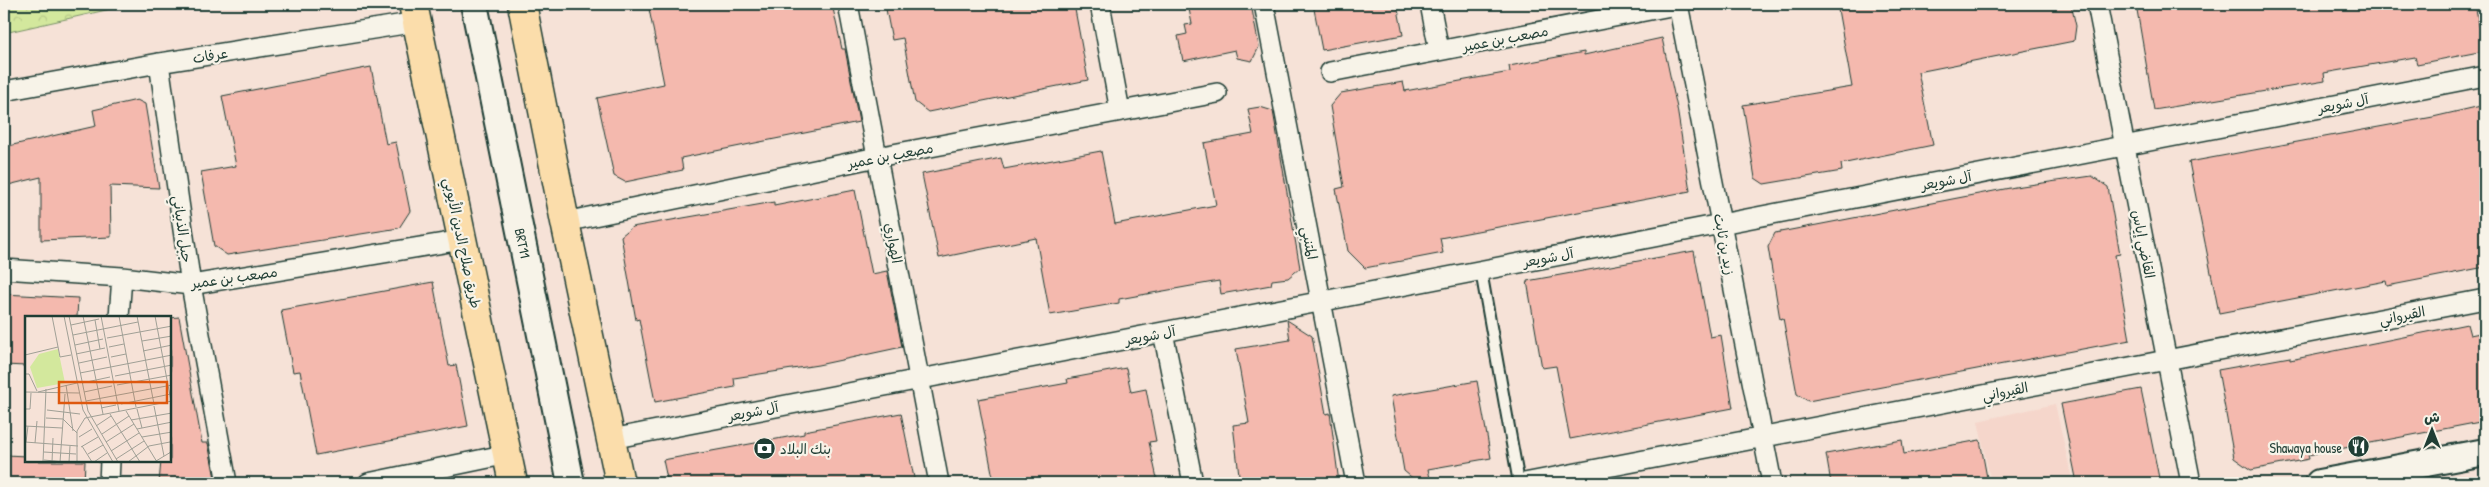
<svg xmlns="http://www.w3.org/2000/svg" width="2489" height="487" font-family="'Patrick Hand','Playpen Sans Arabic',sans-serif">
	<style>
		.built { fill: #f5d6cb }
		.park { fill: url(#park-crowns); stroke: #799268 }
		.building { fill: #f4b9ae; stroke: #1f3d34 }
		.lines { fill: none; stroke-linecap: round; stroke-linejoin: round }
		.lane-casing { stroke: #1f3d34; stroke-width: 14 }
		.street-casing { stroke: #1f3d34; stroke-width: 22 }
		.secondary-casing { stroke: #1f3d34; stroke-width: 30 }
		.primary-casing { stroke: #1f3d34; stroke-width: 31 }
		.lane { stroke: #f7f3e8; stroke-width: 10 }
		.street { stroke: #f7f3e8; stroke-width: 19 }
		.secondary { stroke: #f7f3e8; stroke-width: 26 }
		.primary { stroke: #fbddab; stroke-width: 28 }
		.labels { text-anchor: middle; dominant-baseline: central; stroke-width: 4.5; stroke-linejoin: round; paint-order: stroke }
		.street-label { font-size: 14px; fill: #1f3d34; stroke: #f7f3e8 }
		.poi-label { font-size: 14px; fill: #1f3d34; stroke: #f7f3e8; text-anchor: end }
		.inset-road { fill: none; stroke: #a0a096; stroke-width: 1 }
		.view { fill: #de580e; fill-opacity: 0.15; stroke: #de580e; stroke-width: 2.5 }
		.inset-edge { fill: none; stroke: #1f3d34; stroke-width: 2.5 }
	</style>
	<defs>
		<pattern id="park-crowns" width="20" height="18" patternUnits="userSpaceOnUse" patternTransform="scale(1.25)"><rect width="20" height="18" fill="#d3e89d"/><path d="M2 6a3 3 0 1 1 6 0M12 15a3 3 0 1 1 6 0" fill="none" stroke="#b5c888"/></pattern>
	</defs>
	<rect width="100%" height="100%" fill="#f6e2d7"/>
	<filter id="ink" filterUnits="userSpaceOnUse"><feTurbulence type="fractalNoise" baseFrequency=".02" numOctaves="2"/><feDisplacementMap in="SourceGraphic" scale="10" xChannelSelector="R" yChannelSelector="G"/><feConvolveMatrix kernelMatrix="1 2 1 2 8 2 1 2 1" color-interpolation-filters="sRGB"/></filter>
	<g filter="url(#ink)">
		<path class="built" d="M2055,404L2073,483H1991L1978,421Z"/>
		<path class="park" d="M4,4H133L4,33Z"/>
		<path class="building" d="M648,4H832L842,49H845L859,122L681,158L683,170L625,182L614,176L597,98L664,84Z
			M885,4H1074L1088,80L928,112L915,102L903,38L892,40Z
			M1188,4H1251L1259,47L1252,61L1237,58L1235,50L1183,61L1178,36L1187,34L1185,25L1192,24Z
			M1313,4H1397L1403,35L1322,50Z
			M1837,4H2071L2076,26L2074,41L1918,72L1933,145L1841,164L1842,171L1764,184L1755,178L1743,105L1852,87Z
			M2136,4H2475L2484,51L2417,64L2415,57L2324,73L2325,81L2154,110Z
			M1662,38L1677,108L1690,191L1440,238L1443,253L1365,268L1348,251L1336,189L1344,187L1330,106L1341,93L1403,82L1405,91L1510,72L1509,66L1584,52V55Z
			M371,67L386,144L396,142L410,211L399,228L227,255L214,246L201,172L236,166L222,96Z
			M137,100L145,104L159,188L110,186L111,237L41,240V177L4,186V147L96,126L93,110Z
			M2485,105V267L2387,286L2386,281L2219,313L2189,162L2433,117Z
			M1260,107L1273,111L1300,268L1288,278L1272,280L1271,285L1221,294L1219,281L1119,299V303L1050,315L1036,238L939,258L922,174L1001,158L1004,169L1101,151L1115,224L1216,205L1204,143L1253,134L1248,109Z
			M2092,176L2108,187L2120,254L2115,255L2130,340L1808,401L1797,394L1783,318L1780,319L1768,247L1775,233L2015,187Z
			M855,190L872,274L887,271L902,347L818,365L734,378L735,387L655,402L639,319L636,320L621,236L632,227L774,202V206Z
			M1694,251L1710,337L1721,335L1733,408L1570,439L1556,366L1542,368L1527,281Z
			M433,282L449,366L456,365L468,426L316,455L300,371L293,372L281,310Z
			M4,294L78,298L77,317H26V366L4,365Z
			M179,317L202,443H208L216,483H159L161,461H170V318Z
			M1287,320L1312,336L1326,414L1330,413L1339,483H1240L1233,425L1249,423L1236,349L1290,340Z
			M2467,324L2470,335L2485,332V421L2308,455L2309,459L2251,470L2234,458L2218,370L2290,357V360Z
			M1126,368L1131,392L1146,389L1156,441L1149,442L1158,483H994L978,399L1068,383L1067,379Z
			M1477,381L1491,458L1428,469L1430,478L1416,481L1404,471L1391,396Z
			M2141,389L2160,483H2077L2061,404Z
			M901,413L915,483H668L663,460L804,434V431Z
			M1902,440L1904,454L1980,440L1988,483H1831L1826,454Z
			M6,455L26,456V461H85L84,483H5Z"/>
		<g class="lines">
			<defs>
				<path id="lane" d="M1481,271L1519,483"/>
				<path id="street" d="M848,4L939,483
					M1100,4L1120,111
					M1264,4L1356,483
					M1430,4L1439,50
					M1678,4L1772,483
					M2097,4L2191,483
					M159,63L191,285L227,483
					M1330,72L1681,4
					M4,91L159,63L417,22
					M565,222L877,157L1217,93
					M4,269L122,277L191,285L462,240
					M119,317L122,277
					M1163,332L1193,483
					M611,439L2485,76
					M109,483L110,461
					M368,483L508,454
					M1524,483L2485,299"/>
				<path id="secondary" d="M474,4L571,483
					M2319,483L2485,452"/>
				<path id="primary" d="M413,4L513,483
					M522,4L565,222L620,483"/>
			</defs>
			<use href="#lane" class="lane-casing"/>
			<use href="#street" class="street-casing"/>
			<use href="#secondary" class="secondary-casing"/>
			<use href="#primary" class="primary-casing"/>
			<use href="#lane" class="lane"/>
			<use href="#street" class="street"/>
			<use href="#secondary" class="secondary"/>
			<use href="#primary" class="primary"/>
		</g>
	</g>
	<defs>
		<symbol id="restaurant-disc" viewBox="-11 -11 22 22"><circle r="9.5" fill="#1f3d34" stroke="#f7f3e8"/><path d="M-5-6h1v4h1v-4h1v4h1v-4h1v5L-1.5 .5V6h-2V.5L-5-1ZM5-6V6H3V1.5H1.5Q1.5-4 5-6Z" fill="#fff"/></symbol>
		<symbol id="bank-disc" viewBox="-11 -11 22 22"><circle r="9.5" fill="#1f3d34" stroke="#f7f3e8"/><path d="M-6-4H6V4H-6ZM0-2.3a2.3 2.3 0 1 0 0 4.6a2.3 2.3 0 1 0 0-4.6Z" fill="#fff"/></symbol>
	</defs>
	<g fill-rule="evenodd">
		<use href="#restaurant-disc" x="2346" y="434" width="25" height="25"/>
		<use href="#bank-disc" x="752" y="436" width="25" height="25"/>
	</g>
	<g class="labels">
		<g class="street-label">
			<text transform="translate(1505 38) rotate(-11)">مصعب بن عمير</text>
			<text transform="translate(210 55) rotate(-9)">عرفات</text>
			<text transform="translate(2343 103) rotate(-11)">آل شويعر</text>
			<text transform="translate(890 155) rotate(-11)">مصعب بن عمير</text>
			<text transform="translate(1946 180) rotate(-11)">آل شويعر</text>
			<text transform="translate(183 229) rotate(82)">جبل الذبياني</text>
			<text transform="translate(463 243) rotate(78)">طريق صلاح الدين الأيوبي</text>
			<text transform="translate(523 243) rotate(78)">BRT11</text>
			<text transform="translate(894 243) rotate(79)">الهواري</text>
			<text transform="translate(1310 243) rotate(79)">المتنبي</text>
			<text transform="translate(1725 244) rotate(79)">زيد بن ثابت</text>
			<text transform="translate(2144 244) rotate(79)">القاضي إياس</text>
			<text transform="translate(1548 257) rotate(-11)">آل شويعر</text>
			<text transform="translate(234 277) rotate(-8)">مصعب بن عمير</text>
			<text transform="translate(2402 315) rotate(-11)">القيرواني</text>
			<text transform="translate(1150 335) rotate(-11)">آل شويعر</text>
			<text transform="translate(2005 391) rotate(-11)">القيرواني</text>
			<text transform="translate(753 411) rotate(-11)">آل شويعر</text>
		</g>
		<g class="poi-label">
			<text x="2342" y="447">Shawaya house</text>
			<text x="780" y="448" text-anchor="start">بنك البلاد</text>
		</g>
	</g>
	<g transform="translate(25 316)">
		<rect width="146" height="146" fill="#f6e2d7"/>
		<path d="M33,33L40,67L12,72L5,51L14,38Z" fill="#d3e89d"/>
		<path class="inset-road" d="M27,0L35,41L46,39M39,0L58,94L88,146M44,0L63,95L93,146M58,0L78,98M76,0L94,95M94,0L111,91M112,0L129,88M130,0L146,85M70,4L75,33M46,9L74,3M48,19L113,6M82,22L147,10M117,25L147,20M50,29L78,23M84,31L99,28M118,35L147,29M51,38L80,32M0,39L33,31M86,41L101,38M54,47L82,41M55,57L147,39M0,58H4L12,75M90,60L147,49M57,67L85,61M41,69L48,115M92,69L147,59M0,76L54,77M13,76L52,67M59,76L87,70M61,85L147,69M96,88L146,78M129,90L139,140M76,92L91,89M0,93H5L6,77M112,93L117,112M22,94L55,98M101,95L132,146M85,98L115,146M21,102L38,103L52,117M106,104L147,97M0,110L37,112M71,110L86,100M112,113L147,106M77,118L104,100M54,121L67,113M117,121L147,116M0,126L53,130M1,126L3,110M81,126L109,108M10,127L12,105M57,130L67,146M56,131L73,121M86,135L114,117M19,136L51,138M63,138L78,129M91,143L119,125M19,144L40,146M131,145L146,136M18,146L21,73M27,146L28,122M35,146L40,78M44,146L45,130M52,146V115L60,102L147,85M69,146L82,137M103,146L124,130L145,126"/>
		<path class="view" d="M34,66H142V87H34Z"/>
		<rect width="146" height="146" class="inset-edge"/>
	</g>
	<rect width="2489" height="487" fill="none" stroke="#f7f3e8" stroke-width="20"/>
	<rect x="10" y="10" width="2469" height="467" fill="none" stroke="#1f3d34" stroke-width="2" filter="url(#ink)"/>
	<g transform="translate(2432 430)" stroke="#f7f3e8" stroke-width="4" paint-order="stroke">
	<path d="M0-4L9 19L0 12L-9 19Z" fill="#1f3d34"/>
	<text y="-8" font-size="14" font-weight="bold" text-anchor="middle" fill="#1f3d34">ش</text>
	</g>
</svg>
